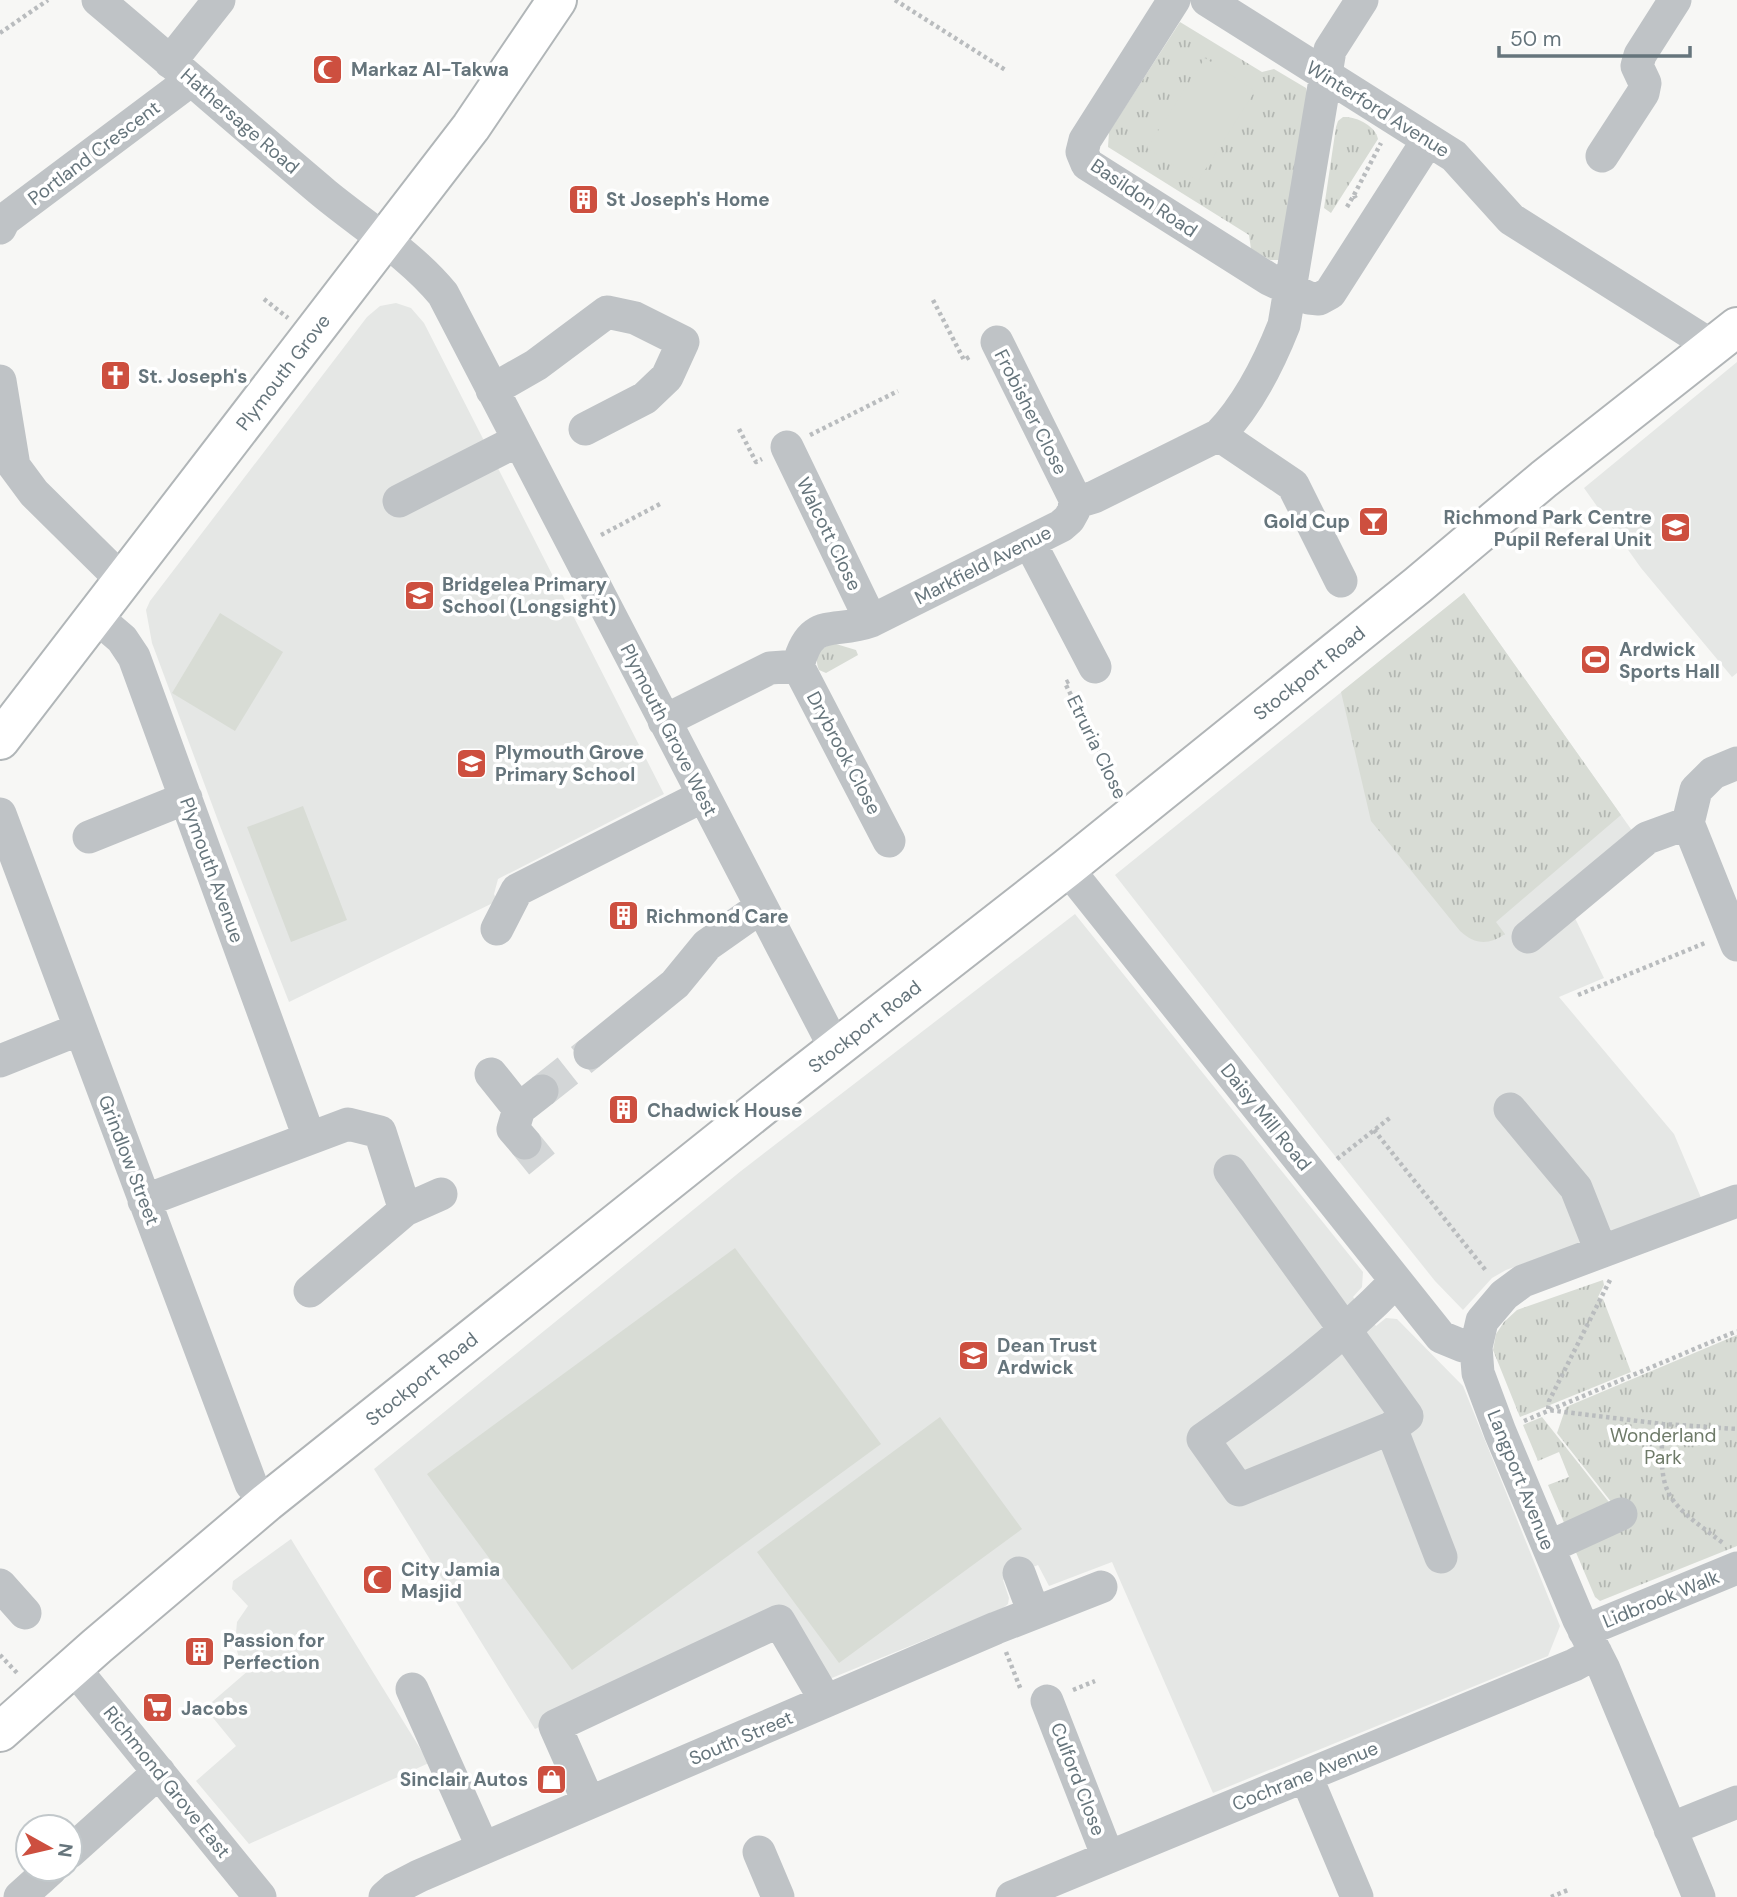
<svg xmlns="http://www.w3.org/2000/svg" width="1737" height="1897" font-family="'DM Sans',sans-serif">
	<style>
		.built { fill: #e5e7e5 }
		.grass { fill: url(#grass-tufts) }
		.garden { fill: #d8dcd5 }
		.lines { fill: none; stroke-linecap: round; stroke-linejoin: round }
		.minor-tunnel { stroke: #d3d6d7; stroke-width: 33; stroke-dasharray: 33 17; stroke-linecap: butt }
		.major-casing { stroke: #b1b6b8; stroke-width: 42 }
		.highway-casing { stroke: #b1b5b7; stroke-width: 42 }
		.path { stroke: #b9bcbe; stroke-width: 4.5; stroke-dasharray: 3.5 3.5; stroke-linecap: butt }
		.minor { stroke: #bfc3c6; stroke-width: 33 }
		.major { stroke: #fff; stroke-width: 38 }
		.highway { stroke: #fff; stroke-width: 38 }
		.labels { text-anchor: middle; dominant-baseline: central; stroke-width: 7; stroke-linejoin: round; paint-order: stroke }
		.poi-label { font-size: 19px; font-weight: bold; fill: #66757c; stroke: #fff; text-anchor: start }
		.street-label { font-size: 19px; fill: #66757c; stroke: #fff }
		.park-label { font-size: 19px; fill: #6e7a68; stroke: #fff }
	</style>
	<defs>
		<pattern id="grass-tufts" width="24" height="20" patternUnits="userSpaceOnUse" patternTransform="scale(1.75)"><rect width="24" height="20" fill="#d8dcd5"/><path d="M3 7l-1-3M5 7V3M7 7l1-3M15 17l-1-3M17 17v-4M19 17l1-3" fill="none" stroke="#b3b7b2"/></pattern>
	</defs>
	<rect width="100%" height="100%" fill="#f7f7f5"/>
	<path class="built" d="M396,303L411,308L424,323L664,794L498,879L494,894L497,901L289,1002L220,826L152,643L146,610L150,601L367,317L380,306Z
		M1737,362V673L1732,677L1641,568L1584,488Z
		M1464,593L1650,856L1574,916L1604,978L1559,997L1674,1134L1702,1200L1506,1270L1492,1278L1463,1310L1435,1281L1319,1136L1115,875Z
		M1075,914L1363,1272L1362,1287L1353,1297L1376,1326L1386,1318L1397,1319L1463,1386L1560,1626L1548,1656L1213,1793L1112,1562L1049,1586L1038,1565L1003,1580L1009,1598L1008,1604L1003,1608L822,1682L781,1615L535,1729L374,1469L741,1171Z
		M291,1539L429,1763L249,1844L196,1781L236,1746L205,1708L249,1670L239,1658L235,1644L237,1622L248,1606L232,1589L233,1581Z"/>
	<path class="grass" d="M1180,22L1262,72L1274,69L1306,88L1308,97L1279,260H1270L1251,249L1249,235L1108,147L1109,132Z
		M1343,117C1356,116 1376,126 1378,139L1331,213L1324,208L1336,127L1338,121Z
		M1464,593L1621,815L1496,922L1505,934C1489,945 1475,945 1460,931L1371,821L1341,692Z
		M836,644L856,650L858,655L826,673L819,670C813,656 820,645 836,644Z
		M1603,1280L1604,1285L1598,1297L1603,1299L1631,1372L1520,1417L1493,1350L1496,1334L1504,1322L1517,1310Z
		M1737,1335V1546L1600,1601L1595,1597L1572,1543L1623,1517L1557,1433L1566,1407Z
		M1542,1417L1616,1511L1568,1532L1548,1485L1569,1477L1559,1452L1538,1461L1523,1425Z"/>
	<path class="garden" d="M1205,58L1255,91L1198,181L1147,148Z
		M220,613L283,652L235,731L172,693Z
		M303,806L347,920L291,942L247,827Z
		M735,1248L881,1444L572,1670L427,1474Z
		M940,1417L1022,1529L839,1663L757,1552Z"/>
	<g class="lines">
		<path class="minor-tunnel" d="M542,1091L590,1053
			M525,1143L542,1164"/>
		<defs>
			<g id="major">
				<path id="s1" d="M0,740L471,127L557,0"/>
			</g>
			<g id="highway">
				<path id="s2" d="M0,1732L97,1646L267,1502L788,1086L1067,868L1418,585L1544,479L1737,327"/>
			</g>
		</defs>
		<use href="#major" class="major-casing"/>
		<use href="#highway" class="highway-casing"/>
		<path class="path" d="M895,0L1007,71
			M0,33L48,0
			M1354,195L1381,143
			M1347,207L1354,195L1357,200
			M264,299L288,318
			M933,300L964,360L971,356
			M739,429L756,462L762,459
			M810,435L898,391
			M601,535L662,503
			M1069,681L1065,683L1117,787
			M1578,995L1705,943
			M1374,1130L1487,1272
			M1337,1159L1391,1117
			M1610,1280L1549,1401L1548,1410L1663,1424L1737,1429
			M1524,1421L1737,1331
			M1663,1424C1658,1498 1666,1500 1723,1543
			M1006,1652L1021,1690
			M0,1655L19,1675
			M1073,1690L1095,1681
			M1551,1897L1568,1890"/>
		<path class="minor" d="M98,0C174,64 249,130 325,194C364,226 411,255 443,294L836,1050
			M1174,0L1085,140L1082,152L1087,164L1269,279L1309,298L1319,299L1330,293L1428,140
			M1207,0L1454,156L1511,219L1712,346
			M170,62L219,0
			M1602,156L1643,93L1645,83L1637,66L1640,55L1675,0
			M0,228L4,220L191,80
			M997,342L1075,499
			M0,381L14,466L34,493L122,580
			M492,390L536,365L607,312L635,318L683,342L667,377L645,398L585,429
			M1219,435L1293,485L1341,581
			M787,447L871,621
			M399,501L519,440
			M1030,543L1095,667
			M95,616L122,639L134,657L309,1137
			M798,666L889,841
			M664,721L770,668L798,666C811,615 833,635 871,621L1061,526L1069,519L1074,510L1075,499L1084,500L1094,497L1219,435C1248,405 1269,363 1284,325L1330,50L1362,0
			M1737,763L1713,773L1696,790L1688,823L1737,945
			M0,814L251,1484L267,1502
			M89,837L186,798
			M1067,868L1441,1337L1463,1346L1476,1347
			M497,929L517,890L703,796
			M1528,937L1647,838L1688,823
			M590,1053L675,984L707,945L761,907
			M0,1061L80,1029
			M491,1074L519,1109
			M1510,1109L1576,1188L1601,1251
			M525,1143L513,1129L519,1109L542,1091
			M1230,1171L1407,1416L1391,1428L1239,1490L1203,1439C1272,1391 1337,1342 1396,1281
			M144,1201L348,1124L380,1132L405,1210
			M310,1291L405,1210L441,1194
			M1391,1428L1441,1557
			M1549,1547L1621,1514
			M1019,1573L1034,1613
			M0,1585L25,1613
			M1584,1631L1737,1568
			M73,1667L260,1897
			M412,1689L483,1848
			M1047,1701L1108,1857
			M1306,1776L1357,1897
			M589,1803L555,1726L779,1621L826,1701
			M1670,1829L1737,1802
			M70,1852L159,1772
			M759,1852L778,1897
			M20,1897L51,1869
			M385,1897L394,1889L419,1876L996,1628L1101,1587
			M1012,1897L1574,1665L1596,1653
			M1699,1897L1604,1669L1579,1620L1500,1432L1478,1373L1476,1347L1482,1321L1504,1295L1523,1281L1737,1201"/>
		<use href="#major" class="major"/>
		<use href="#highway" class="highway"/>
	</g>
	<defs>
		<symbol id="mosque-square" viewBox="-11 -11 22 22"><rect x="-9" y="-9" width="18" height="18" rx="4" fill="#cd4f3f" stroke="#fff"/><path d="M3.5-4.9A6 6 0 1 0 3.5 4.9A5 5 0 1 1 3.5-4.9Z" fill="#fff"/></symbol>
		<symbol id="building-square" viewBox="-11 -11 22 22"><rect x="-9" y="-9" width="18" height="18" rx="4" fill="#cd4f3f" stroke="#fff"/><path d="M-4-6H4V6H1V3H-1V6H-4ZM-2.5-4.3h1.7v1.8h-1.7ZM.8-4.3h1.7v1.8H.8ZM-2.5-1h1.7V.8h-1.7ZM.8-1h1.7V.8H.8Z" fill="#fff"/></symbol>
		<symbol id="church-square" viewBox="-11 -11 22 22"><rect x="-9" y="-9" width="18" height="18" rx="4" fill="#cd4f3f" stroke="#fff"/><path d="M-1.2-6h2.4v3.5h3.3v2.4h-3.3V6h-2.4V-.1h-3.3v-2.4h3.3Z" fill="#fff"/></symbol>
		<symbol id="bar-square" viewBox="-11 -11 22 22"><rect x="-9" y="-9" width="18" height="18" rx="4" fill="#cd4f3f" stroke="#fff"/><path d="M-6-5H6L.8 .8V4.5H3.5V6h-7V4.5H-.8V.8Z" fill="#fff"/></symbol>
		<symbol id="school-square" viewBox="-11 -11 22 22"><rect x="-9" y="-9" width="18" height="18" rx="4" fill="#cd4f3f" stroke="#fff"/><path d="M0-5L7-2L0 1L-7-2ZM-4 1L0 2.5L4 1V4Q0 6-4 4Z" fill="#fff"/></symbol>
		<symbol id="stadium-square" viewBox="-11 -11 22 22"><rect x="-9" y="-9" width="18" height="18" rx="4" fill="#cd4f3f" stroke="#fff"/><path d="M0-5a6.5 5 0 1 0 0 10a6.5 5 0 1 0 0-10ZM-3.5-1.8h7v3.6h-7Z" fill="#fff"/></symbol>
		<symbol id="supermarket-square" viewBox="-11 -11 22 22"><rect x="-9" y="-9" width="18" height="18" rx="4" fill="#cd4f3f" stroke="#fff"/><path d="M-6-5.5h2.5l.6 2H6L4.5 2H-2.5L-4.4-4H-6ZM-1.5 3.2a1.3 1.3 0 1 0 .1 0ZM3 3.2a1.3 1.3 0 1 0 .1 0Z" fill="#fff"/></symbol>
		<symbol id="shop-square" viewBox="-11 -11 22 22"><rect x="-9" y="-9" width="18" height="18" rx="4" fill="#cd4f3f" stroke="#fff"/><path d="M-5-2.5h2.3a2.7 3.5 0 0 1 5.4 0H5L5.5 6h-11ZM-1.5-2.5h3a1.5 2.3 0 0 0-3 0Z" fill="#fff"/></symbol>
	</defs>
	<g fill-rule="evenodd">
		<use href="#mosque-square" x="310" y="52" width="35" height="35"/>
		<use href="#building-square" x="566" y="182" width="35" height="35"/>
		<use href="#church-square" x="98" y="358" width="35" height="35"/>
		<use href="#bar-square" x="1356" y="504" width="35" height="35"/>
		<use href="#school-square" x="1658" y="510" width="35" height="35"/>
		<use href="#school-square" x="402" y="578" width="35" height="35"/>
		<use href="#stadium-square" x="1578" y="642" width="35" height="35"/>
		<use href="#school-square" x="454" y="746" width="35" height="35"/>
		<use href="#building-square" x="606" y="898" width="35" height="35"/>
		<use href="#building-square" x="606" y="1092" width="35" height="35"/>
		<use href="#school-square" x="956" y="1338" width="35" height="35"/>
		<use href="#mosque-square" x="360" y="1562" width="35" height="35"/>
		<use href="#building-square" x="182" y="1634" width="35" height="35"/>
		<use href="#supermarket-square" x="140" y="1690" width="35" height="35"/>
		<use href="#shop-square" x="534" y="1762" width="35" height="35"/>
	</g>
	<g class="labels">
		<g class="poi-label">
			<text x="351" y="69">Markaz Al-Takwa</text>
			<text x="606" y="199">St Joseph's Home</text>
			<text x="138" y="376">St. Joseph's</text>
			<text x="1652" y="517" text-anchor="end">Richmond Park Centre<tspan x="1652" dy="22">Pupil Referal Unit</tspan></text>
			<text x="1350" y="521" text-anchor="end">Gold Cup</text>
			<text x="442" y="584">Bridgelea Primary<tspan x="442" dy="22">School (Longsight)</tspan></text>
			<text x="1619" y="649">Ardwick<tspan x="1619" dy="22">Sports Hall</tspan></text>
			<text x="495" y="752">Plymouth Grove<tspan x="495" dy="22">Primary School</tspan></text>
			<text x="646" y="916">Richmond Care</text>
			<text x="647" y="1110">Chadwick House</text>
			<text x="997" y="1345">Dean Trust<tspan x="997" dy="22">Ardwick</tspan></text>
			<text x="401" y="1569">City Jamia<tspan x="401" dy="22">Masjid</tspan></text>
			<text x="223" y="1640">Passion for<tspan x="223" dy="22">Perfection</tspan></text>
			<text x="181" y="1708">Jacobs</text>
			<text x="528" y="1779" text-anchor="end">Sinclair Autos</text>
		</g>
		<g class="street-label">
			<text transform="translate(1378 109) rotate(32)">Winterford Avenue</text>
			<text transform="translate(240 121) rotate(41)">Hathersage Road</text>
			<text transform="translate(94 153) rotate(-37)">Portland Crescent</text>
			<text transform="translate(1144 198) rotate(34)">Basildon Road</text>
			<text stroke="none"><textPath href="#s1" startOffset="464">Plymouth Grove</textPath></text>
			<text transform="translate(1031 412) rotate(63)">Frobisher Close</text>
			<text transform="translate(829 534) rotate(64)">Walcott Close</text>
			<text transform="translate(983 565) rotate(-27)">Markfield Avenue</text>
			<text stroke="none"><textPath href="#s2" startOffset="1684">Stockport Road</textPath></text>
			<text transform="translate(669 730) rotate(63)">Plymouth Grove West</text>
			<text transform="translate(1097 747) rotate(64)">Etruria Close</text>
			<text transform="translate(844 753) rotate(62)">Drybrook Close</text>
			<text transform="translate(212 870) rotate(70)">Plymouth Avenue</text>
			<text stroke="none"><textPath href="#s2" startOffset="1116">Stockport Road</textPath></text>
			<text transform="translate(1266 1117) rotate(51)">Daisy Mill Road</text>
			<text transform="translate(129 1160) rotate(69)">Grindlow Street</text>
			<text stroke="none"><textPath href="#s2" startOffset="550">Stockport Road</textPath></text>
			<text transform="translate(1521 1480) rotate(68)">Langport Avenue</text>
			<text transform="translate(1661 1599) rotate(-22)">Lidbrook Walk</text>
			<text transform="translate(741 1738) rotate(-23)">South Street</text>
			<text transform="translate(1305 1776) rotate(-22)">Cochrane Avenue</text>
			<text transform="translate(1078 1779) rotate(69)">Culford Close</text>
			<text transform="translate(167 1782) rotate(51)">Richmond Grove East</text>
		</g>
		<g class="park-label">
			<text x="1663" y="1435">Wonderland<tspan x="1663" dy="22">Park</tspan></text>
		</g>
	</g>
	<g transform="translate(49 1848) rotate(98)"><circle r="33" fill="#ffffff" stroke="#c2c8cb" stroke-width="2"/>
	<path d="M0-5L12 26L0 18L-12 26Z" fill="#cd4f3f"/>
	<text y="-10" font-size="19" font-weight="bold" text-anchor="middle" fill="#66757c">N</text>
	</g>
	<path d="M1499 46v10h191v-10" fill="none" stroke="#66757c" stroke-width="3.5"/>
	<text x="1510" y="46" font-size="21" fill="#66757c" stroke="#ffffff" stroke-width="5" paint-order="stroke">50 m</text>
</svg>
